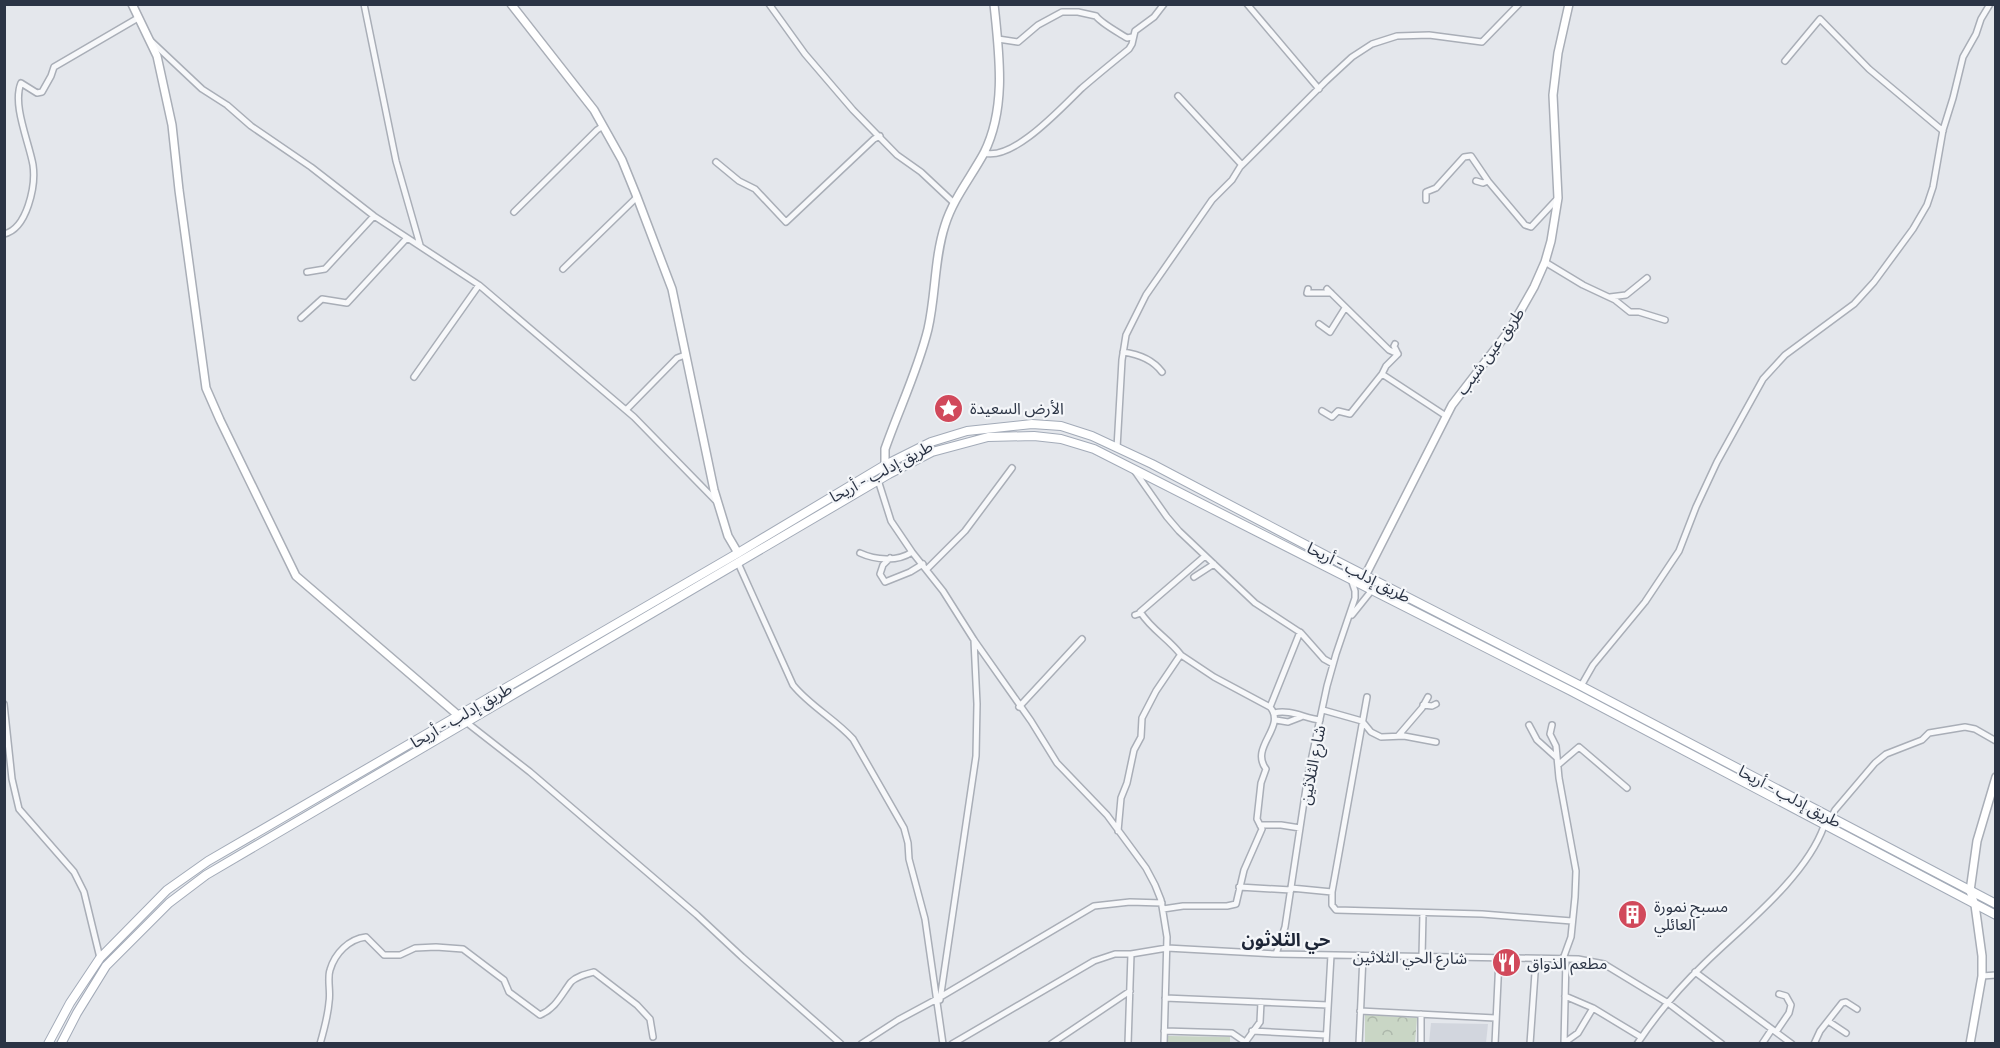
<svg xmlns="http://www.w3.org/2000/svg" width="2000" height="1048" font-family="'Titillium Web','Noto Sans Arabic',sans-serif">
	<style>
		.built { fill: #d2d6de }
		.park { fill: url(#park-crowns) }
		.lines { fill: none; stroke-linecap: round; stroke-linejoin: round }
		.street-casing { stroke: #a9aeb7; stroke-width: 8 }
		.secondary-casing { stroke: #a9aeb7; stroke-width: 10 }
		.primary-casing { stroke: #a3abb8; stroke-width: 10 }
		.street { stroke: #f7f8fa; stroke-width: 5 }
		.secondary { stroke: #fff; stroke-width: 7 }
		.primary { stroke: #fff; stroke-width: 8 }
		.labels { text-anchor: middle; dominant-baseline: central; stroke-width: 4.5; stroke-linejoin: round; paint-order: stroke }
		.street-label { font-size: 16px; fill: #2b3445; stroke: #f4f6f9 }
		.poi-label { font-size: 16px; fill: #2b3445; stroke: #f4f6f9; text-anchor: start }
		.neighbourhood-label { font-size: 18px; font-weight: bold; fill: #1d2536; stroke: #f4f6f9 }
	</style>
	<defs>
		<pattern id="park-crowns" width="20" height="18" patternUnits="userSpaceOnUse" patternTransform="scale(1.5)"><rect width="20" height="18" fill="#c9d6c5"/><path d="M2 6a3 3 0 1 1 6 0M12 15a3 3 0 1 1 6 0" fill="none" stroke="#adb8ab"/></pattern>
	</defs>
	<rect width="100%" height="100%" fill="#e4e7ec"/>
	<path class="built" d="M1431,1023L1488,1024L1486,1043H1429Z"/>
	<path class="park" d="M1365,1015L1417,1018L1415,1043H1365Z
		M1168,1036L1230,1037V1043H1168Z"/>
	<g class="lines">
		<defs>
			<path id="street" d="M364,4L396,161L420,245
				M769,4L805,54L853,110L897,155L921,172L954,203
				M1247,4L1319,89
				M998,39L1018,42L1038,25L1062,12H1078L1096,16C1102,24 1118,32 1127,38L1132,37
				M151,41L202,89L227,105L251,126L311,167L374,216L479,285L634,417L717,502
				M1785,61L1820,19L1869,69L1943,131
				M1178,96L1242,165
				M984,153C1014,161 1062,107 1082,88C1097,75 1113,62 1129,49L1132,44L1135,31L1154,17L1164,4
				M716,162L739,181L755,189L786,222L874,139L880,136
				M1476,181L1483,183L1488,181L1525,225L1531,227L1558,198
				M1426,200V192L1436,188L1464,157L1471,156L1488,181
				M514,212L597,130L603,126
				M4,234C27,229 36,186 33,165C29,142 12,105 21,83L37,93L42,92L51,76L54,67L138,18
				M1545,262L1583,285L1615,300L1630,312H1639L1665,320
				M563,269L637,197
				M307,272L325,269L374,216
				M1308,289L1307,293H1331
				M1327,289L1389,350L1398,354
				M1610,297L1626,295L1647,278
				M301,318L322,299L347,303L407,238
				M1319,324L1330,332L1345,308
				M1123,352C1138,354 1153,360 1162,372
				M1382,374L1386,366L1398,354L1394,346L1395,344
				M414,377L479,285
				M626,410L677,358L685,355
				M1322,411L1332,417L1338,411L1350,414L1382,374L1446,416
				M1117,448L1122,360L1126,335L1146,295L1212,200L1232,180L1240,167L1326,81L1352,57L1372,44L1397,36L1429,35L1482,42L1519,4
				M1134,470L1167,517L1179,531L1255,603L1301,633L1324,659L1333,664
				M878,480L891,521L912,552L943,591L974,640L1031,721L1057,763L1107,815L1146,868L1155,885L1161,900L1167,937L1164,1044
				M860,553C875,560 898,562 912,552
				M890,558L883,565L880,574L885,582L910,572L923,564
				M738,563L793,685C810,706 835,719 853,739L904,828L908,843L909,859L925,919L943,1044
				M927,569L965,531L1012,468
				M1194,577L1214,564
				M1140,612L1205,556
				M1135,615L1141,613C1152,630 1169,639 1181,655
				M1352,615L1372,590
				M1581,686L1593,665L1645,602L1679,551L1696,507L1717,462L1763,379L1785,355L1854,304L1874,282L1913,229L1927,205L1933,187L1943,130L1953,98L1963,57L1976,34L1981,19L1990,4
				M4,704L12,779L19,809L74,872L84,892L100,958
				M1423,705L1432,706L1436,704
				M1019,707L1082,639
				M1323,710L1362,721L1371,732L1381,737L1404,736L1436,742
				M1274,713C1290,709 1304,718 1320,720
				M1276,720L1288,722L1301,717
				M466,722L530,772L697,915L742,957L841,1044
				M1529,725L1537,740L1557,758
				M1552,725L1550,734L1556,746L1559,778L1576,871L1575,897L1571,937L1563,959
				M1398,736L1422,708L1428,697
				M1558,765L1579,747L1627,788
				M1831,818L1835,810L1875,763L1886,754L1922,740L1929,733L1965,727L1975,729L1996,741
				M1260,825H1281L1300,828
				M1118,831L1121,798L1127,783L1134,750L1141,737L1142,718L1156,691L1179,657L1181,655L1214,677L1270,707L1300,632
				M1239,887L1291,890
				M1291,888L1332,892L1367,697
				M1332,892V905L1336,910L1482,914L1572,921
				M1163,909L1183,906H1227L1236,904L1244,870L1262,829L1257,819L1261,783L1266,769C1249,747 1287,727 1270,707
				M1276,954L1285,927L1308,775L1327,686L1336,654L1355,598V591L1351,579
				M1422,957L1423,913
				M1695,972L1792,1044
				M1982,976L1996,975
				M1565,996L1593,1008L1641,1037
				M1165,998L1328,1005
				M940,1000L976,756L977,704L974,640
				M1360,1011L1495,1018
				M1828,1021L1846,1033
				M1164,1031L1232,1033L1245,1042
				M1252,1031L1326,1035
				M1776,1032L1789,1013L1791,1005L1786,996L1779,994
				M1564,1043L1578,1033L1593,1008
				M320,1044C324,1030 328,1016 329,1002C331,992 327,979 330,970C335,953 349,939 366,937L384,955H400L415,948L436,947L463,949L504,980L509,992L540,1015C556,1008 561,995 571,982C577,976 586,974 594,972L637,1005L650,1019L653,1037
				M861,1044L898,1020L937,999L1094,906L1130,902L1162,903
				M952,1044L1094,961L1115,954H1131L1167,948L1276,954L1578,959L1604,964L1668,1003L1722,1044
				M1051,1044L1130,991
				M1128,1044L1131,954
				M1244,1044L1260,1022L1261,1002
				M1326,1044L1331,955
				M1359,1044L1363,956
				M1421,1044V1014
				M1495,1044L1499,959
				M1530,1044L1536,959
				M1564,1044L1566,959
				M1637,1044C1656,1015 1680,987 1705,963C1743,926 1806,877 1824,826
				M1762,1044L1772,1029
				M1814,1044L1820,1031L1842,1003L1846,1002L1857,1009"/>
			<path id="secondary" d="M132,4L157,56L172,125L179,190L206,388L220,420L296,576L459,716
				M511,4L594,110L622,160L637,197L672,289L714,490L728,536L738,553
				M885,465V449C899,409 918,370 928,329C936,294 934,259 945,225C953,199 971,177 984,153C1007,107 999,53 994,4
				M1365,576L1452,405L1509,331L1534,287L1545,262L1551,241L1558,198L1553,95L1558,53L1569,4
				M1970,1044L1982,976V956L1975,905L1970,891L1977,841L1996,777"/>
			<path id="primary" d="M48,1044L70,1003L100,958L167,890L208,861L738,553L885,465L931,442L967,431L1032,424L1061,426L1092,436L1152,464L1327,556L1581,686L1996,904
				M61,1044L77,1013L106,966L169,903L206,875L889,474L932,452L988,437L1034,436L1061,439L1094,449L1571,691L1996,915"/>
		</defs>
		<use href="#street" class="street-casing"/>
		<use href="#secondary" class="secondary-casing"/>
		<use href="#primary" class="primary-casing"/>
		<use href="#street" class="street"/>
		<use href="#secondary" class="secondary"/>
		<use href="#primary" class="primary"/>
	</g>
	<defs>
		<symbol id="sight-disc" viewBox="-11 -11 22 22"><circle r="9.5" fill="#d1495b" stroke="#f4f6f9"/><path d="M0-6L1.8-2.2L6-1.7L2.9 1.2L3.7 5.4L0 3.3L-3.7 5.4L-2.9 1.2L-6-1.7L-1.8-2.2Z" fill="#fff"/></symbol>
		<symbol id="building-disc" viewBox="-11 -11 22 22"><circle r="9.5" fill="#d1495b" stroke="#f4f6f9"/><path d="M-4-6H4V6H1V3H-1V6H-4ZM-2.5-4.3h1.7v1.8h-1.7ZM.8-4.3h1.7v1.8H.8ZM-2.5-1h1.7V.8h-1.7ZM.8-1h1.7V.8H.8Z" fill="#fff"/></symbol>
		<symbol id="restaurant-disc" viewBox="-11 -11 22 22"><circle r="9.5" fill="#d1495b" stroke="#f4f6f9"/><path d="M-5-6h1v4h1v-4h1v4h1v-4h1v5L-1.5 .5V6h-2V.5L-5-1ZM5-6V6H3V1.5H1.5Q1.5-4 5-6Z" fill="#fff"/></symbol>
	</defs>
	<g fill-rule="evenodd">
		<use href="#sight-disc" x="932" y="392" width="33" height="33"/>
		<use href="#building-disc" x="1616" y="898" width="33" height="33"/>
		<use href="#restaurant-disc" x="1490" y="946" width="33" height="33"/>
	</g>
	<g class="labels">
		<g class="street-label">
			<text transform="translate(1490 351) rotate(-54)">طريق عين شيب</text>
			<text transform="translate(881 471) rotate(-28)">طريق إدلب - أريحا</text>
			<text transform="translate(1359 572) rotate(27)">طريق إدلب - أريحا</text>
			<text transform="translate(461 715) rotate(-30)">طريق إدلب - أريحا</text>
			<text transform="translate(1312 765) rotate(-79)">شارع الثلاثين</text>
			<text transform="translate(1790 796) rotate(28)">طريق إدلب - أريحا</text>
			<text transform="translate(1410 957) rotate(1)">شارع الحي الثلاثين</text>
		</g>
		<g class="poi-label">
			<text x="970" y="408">الأرض السعيدة</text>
			<text x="1654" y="906">مسبح نمورة<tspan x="1654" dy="18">العائلي</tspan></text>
			<text x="1527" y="963">مطعم الذواق</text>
		</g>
		<g class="neighbourhood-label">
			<text x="1286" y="939">حي الثلاثون</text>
		</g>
	</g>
	<rect width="2000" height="1048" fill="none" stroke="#2b3445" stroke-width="12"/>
</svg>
